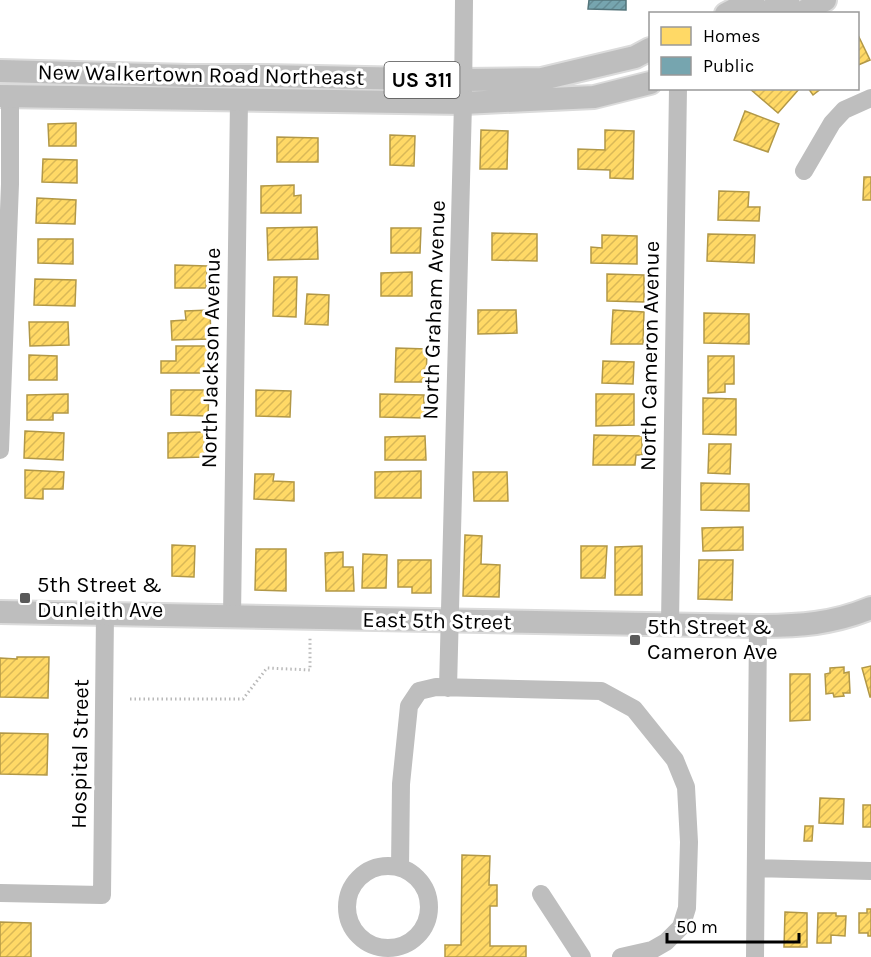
<svg xmlns="http://www.w3.org/2000/svg" width="871" height="957" font-family="Karla,sans-serif">
	<style>
		.homes { fill: url(#homes-hatch); stroke: #b29847; stroke-width: 1.5 }
		.public { fill: url(#public-hatch); stroke: #53747a; stroke-width: 1.5 }
		.lines { fill: none; stroke-linecap: round; stroke-linejoin: round }
		.major-casing { stroke: #dbdbdb; stroke-width: 26 }
		.path { stroke: #b9b9b9; stroke-width: 3; stroke-dasharray: 1.5 3; stroke-linecap: butt }
		.minor { stroke: #bebebe; stroke-width: 18 }
		.major { stroke: #bebebe; stroke-width: 22 }
		.poi-dot { fill: #595959; stroke: #fff; stroke-width: 2 }
		.labels { text-anchor: middle; dominant-baseline: central; stroke-width: 6; stroke-linejoin: round; paint-order: stroke }
		.shield { fill: #fff; stroke: #4c4c4c; stroke-width: 1.5 }
		.shield-label { font-size: 21px; font-weight: bold; fill: #000 }
		.street-label { font-size: 22px; fill: #000; stroke: #fff }
		.poi-label { font-size: 22px; fill: #000; stroke: #fff; text-anchor: start }
	</style>
	<defs>
		<pattern id="homes-hatch" width="6" height="6" patternUnits="userSpaceOnUse" patternTransform="scale(1.5)"><rect width="6" height="6" fill="#ffd966"/><path d="M-1 1l2-2M0 6l6-6M5 7l2-2" fill="none" stroke="#d9b857"/></pattern>
		<pattern id="public-hatch" width="6" height="6" patternUnits="userSpaceOnUse" patternTransform="scale(1.5)"><rect width="6" height="6" fill="#76a5af"/><path d="M-1 1l2-2M0 6l6-6M5 7l2-2" fill="none" stroke="#648c95"/></pattern>
	</defs>
	<rect width="100%" height="100%" fill="#fff"/>
	<path class="homes" d="M858,35L870,60L858,65Z
		M800,88L778,113L750,89V88Z
		M808,88H822L813,95Z
		M745,111L779,124L768,152L734,140Z
		M76,123V146H49L48,124Z
		M481,130L508,131L507,169H480Z
		M605,130L634,131L633,179L610,178V170L578,169V149L605,150Z
		M390,135L415,136L414,166L390,165Z
		M277,137L318,138V162H277Z
		M43,159L77,160V183L42,182Z
		M864,177H871V200H863Z
		M294,185V196L301,195V213H261V186Z
		M719,191L749,192L748,207H760L759,221L718,220Z
		M37,198L76,200L75,224L36,223Z
		M317,227L318,259L268,260L267,228Z
		M391,228H421L420,253H391Z
		M492,233L537,234V261L492,260Z
		M708,234L755,235L754,263L707,261Z
		M602,235L637,236V264L591,263V247L602,248Z
		M38,239H73V264L38,263Z
		M175,265L207,266L206,288H175Z
		M412,272V296H381V273Z
		M607,274L644,275V302L607,301Z
		M274,277H297L296,317L273,316Z
		M35,279L76,280L75,306L34,305Z
		M307,294L329,295L328,325L305,324Z
		M210,310L211,339L172,340L171,321L186,320L185,311Z
		M478,310H516L517,333L478,334Z
		M613,310L644,312L643,344H611Z
		M704,313L749,314V344L704,343Z
		M29,322H68L69,345L30,346Z
		M176,346H211V373H161V361H176Z
		M396,348L427,349L426,382H395Z
		M29,355L57,356V380H29Z
		M708,356H734V384H725V392L708,393Z
		M603,361L634,362L633,384L602,383Z
		M171,390H209L208,416L171,415Z
		M256,390L291,391L290,417L256,416Z
		M68,394V413H53V420H27V395Z
		M380,394L424,395V418L380,417Z
		M596,394H634V425L596,426Z
		M703,398L736,399V435L703,434Z
		M25,431L64,433L63,460L24,458Z
		M204,432L205,457L168,458V433Z
		M594,435L642,436V455H636L635,465H593Z
		M425,436L426,460H385V437Z
		M709,444H731L730,474L708,473Z
		M25,470L64,472L63,489H43V499L25,498Z
		M421,471V498H375V472Z
		M473,472H507L508,501H474Z
		M255,474H274L273,481L294,482V501L254,499Z
		M701,483L749,484V511L701,510Z
		M743,527V550L703,551L702,528Z
		M465,535L482,536L481,564L500,565L499,597L463,596Z
		M172,545L195,546L194,577L172,576Z
		M581,546H607L605,578H581Z
		M642,546V595H615V547Z
		M256,549H286V591L255,590Z
		M343,552V567H353L354,591H326L325,553Z
		M363,554L387,555L386,588H362Z
		M398,560H431V593H412V587H398Z
		M699,560H733L732,600L698,599Z
		M17,657H49L48,698L0,697V658L17,659Z
		M871,666V697H870L862,668Z
		M844,667V673L849,672L850,693H843L844,696L834,697L833,693L826,694L825,674L830,673V668Z
		M790,674H810V720L790,721Z
		M0,733L48,734L47,775L0,774Z
		M820,798L844,799L843,824L819,823Z
		M863,805H871V827H863Z
		M805,826H813L812,841H804Z
		M462,855L490,856L489,885H497V906H490V946H526V957H445V945H461Z
		M867,909H871V936H868V933H859V913H867Z
		M785,912L807,913V947H784Z
		M818,913H836V916H846L845,936L831,935V943H817Z
		M0,922L31,923V957H0Z"/>
	<path class="public" d="M589,0H626V10L588,9Z"/>
	<g class="lines">
		<defs>
			<path id="major" d="M726,14L753,0
				M763,14L788,0
				M799,14L825,0
				M0,71L189,76H267L463,80L542,79L635,57L650,49
				M0,96L463,103L594,97L650,83
				M0,612L758,626C800,626 832,624 871,608"/>
		</defs>
		<use href="#major" class="major-casing"/>
		<path class="path" d="M130,699H243L267,668L310,670V636"/>
		<path class="minor" d="M804,171L832,123L844,110L871,98
			M0,450L10,184V96
			M232,617L239,100
			M670,624L678,88
			M448,688L463,103L464,0
			M347 907a41 41 0 1 1 82 0a41 41 0 1 1-82 0Z
			M400,868L401,784L409,706L419,691L436,687L601,691L634,709L675,760L686,787L689,842L687,908L681,927L666,942L652,950L621,957
			M756,868L871,871
			M0,893L102,895L105,614
			M541,894L582,957
			M755,957L758,626"/>
		<use href="#major" class="major"/>
	</g>
	<g class="poi-dot">
		<rect x="19" y="592" width="12" height="12" rx="3"/>
		<rect x="629" y="634" width="12" height="12" rx="3"/>
	</g>
	<g class="labels">
		<rect class="shield" x="384.5" y="62" width="75" height="36" rx="4.5"/>
		<g class="shield-label">
			<text x="422" y="80">US 311</text>
		</g>
		<g class="street-label">
			<text transform="translate(201 75) rotate(1)">New Walkertown Road Northeast</text>
			<text transform="translate(434 310) rotate(-88)">North Graham Avenue</text>
			<text transform="translate(650 356) rotate(-89)">North Cameron Avenue</text>
			<text transform="translate(211 358) rotate(-89)">North Jackson Avenue</text>
			<text transform="translate(437 621) rotate(1)">East 5th Street</text>
			<text transform="translate(80 754) rotate(-89)">Hospital Street</text>
		</g>
		<g class="poi-label">
			<text x="37" y="585">5th Street &amp;<tspan x="37" dy="25">Dunleith Ave</tspan></text>
			<text x="647" y="627">5th Street &amp;<tspan x="647" dy="25">Cameron Ave</tspan></text>
		</g>
	</g>
	<rect x="649" y="12" width="210" height="78" fill="#ffffff" stroke="#999999" stroke-width="1.5"/>
	<rect x="661" y="27" width="30" height="18" fill="#ffd966" stroke="#999999" stroke-width="1.5"/>
	<text x="703" y="42" font-size="18" fill="#000000">Homes</text>
	<rect x="661" y="57" width="30" height="18" fill="#76a5af" stroke="#999999" stroke-width="1.5"/>
	<text x="703" y="72" font-size="18" fill="#000000">Public</text>
	<path d="M667 933v9h132v-9" fill="none" stroke="#000000" stroke-width="3"/>
	<text x="676" y="933" font-size="18" fill="#000000" stroke="#ffffff" stroke-width="4.5" paint-order="stroke">50 m</text>
</svg>
